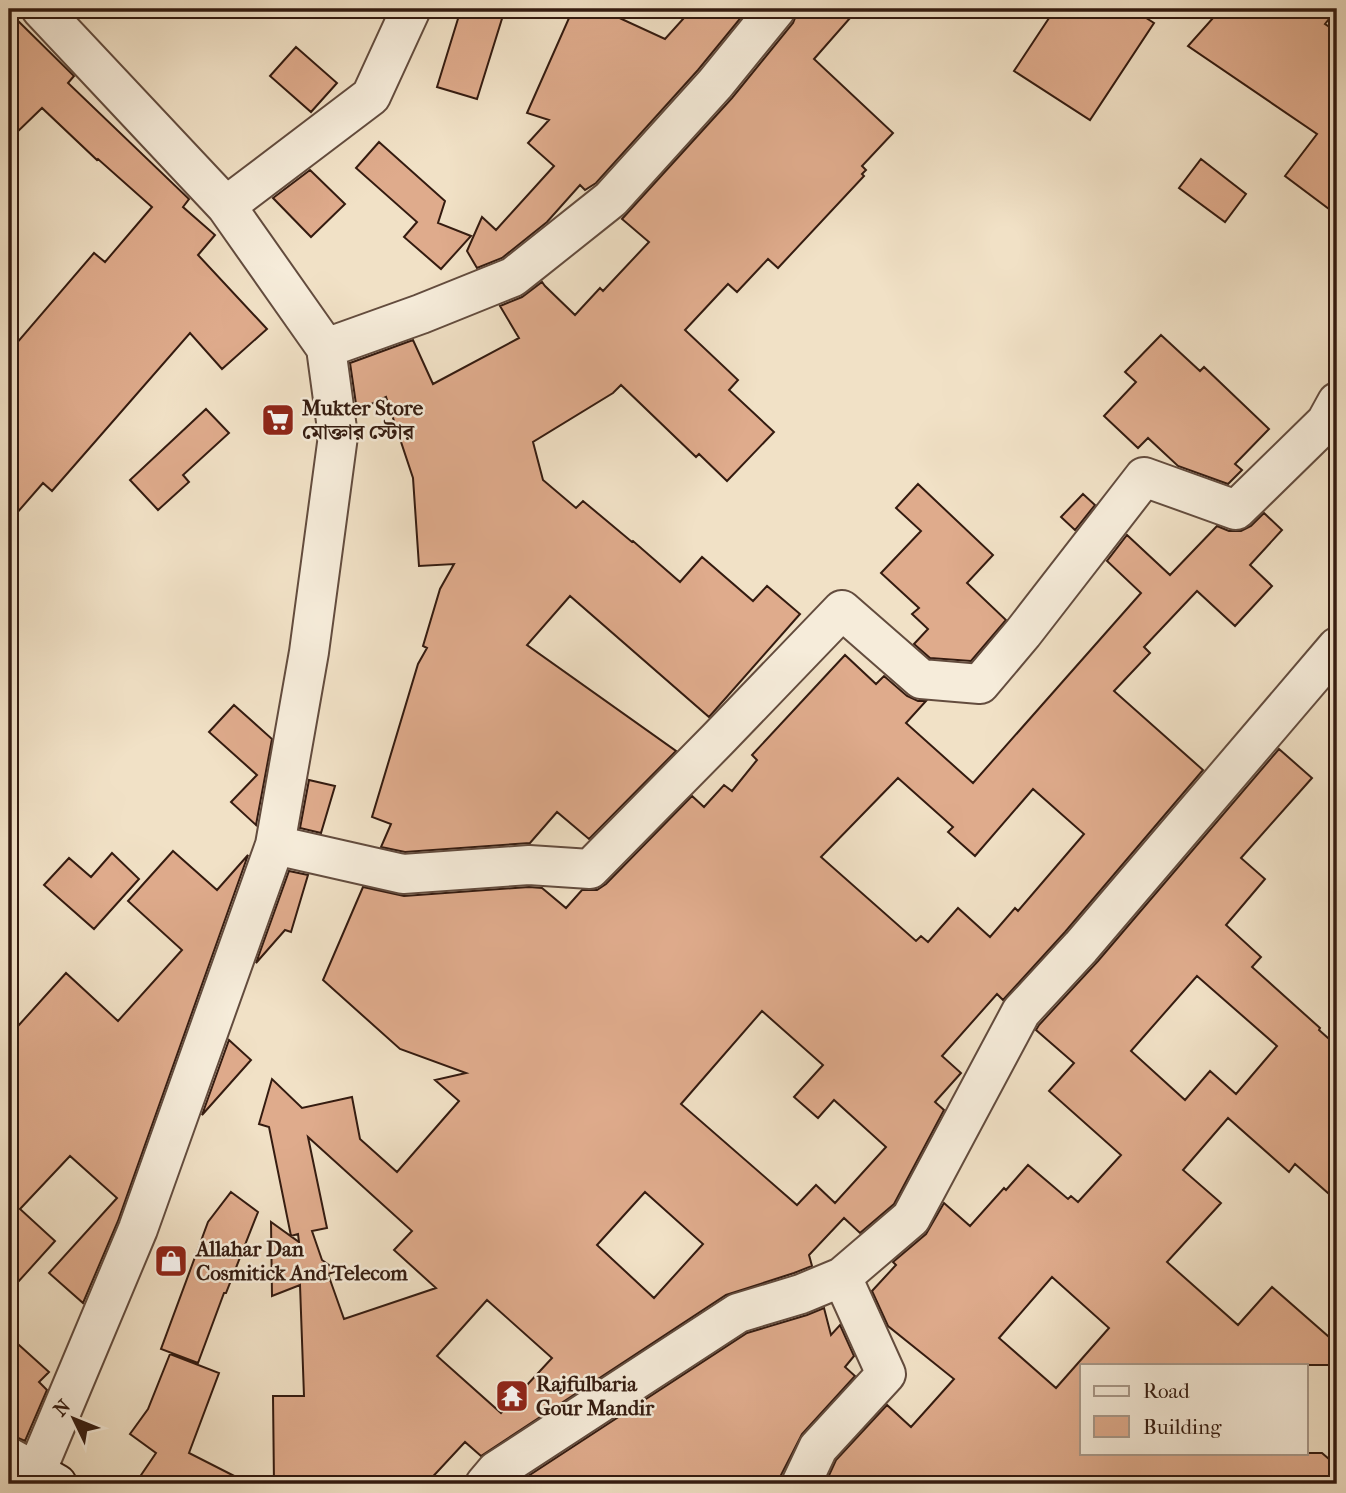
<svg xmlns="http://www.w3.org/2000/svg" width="1346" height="1493" font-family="'IM FELL French Canon','Noto Serif Bengali',serif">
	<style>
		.building { fill: #dfab8c; stroke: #341b10; stroke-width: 2; fill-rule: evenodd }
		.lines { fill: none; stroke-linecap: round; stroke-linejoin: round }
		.street-casing { stroke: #634c3e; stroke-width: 42 }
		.secondary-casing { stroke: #341b10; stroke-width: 42 }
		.street { stroke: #f6ecda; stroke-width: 38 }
		.secondary { stroke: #f6ecda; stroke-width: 38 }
		.labels { text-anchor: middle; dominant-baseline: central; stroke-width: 5; stroke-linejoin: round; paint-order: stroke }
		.poi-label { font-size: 21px; font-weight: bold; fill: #341b10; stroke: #f6ecda; text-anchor: start }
	</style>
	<rect width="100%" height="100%" fill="#f1e1c6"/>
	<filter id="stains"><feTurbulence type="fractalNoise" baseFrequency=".00286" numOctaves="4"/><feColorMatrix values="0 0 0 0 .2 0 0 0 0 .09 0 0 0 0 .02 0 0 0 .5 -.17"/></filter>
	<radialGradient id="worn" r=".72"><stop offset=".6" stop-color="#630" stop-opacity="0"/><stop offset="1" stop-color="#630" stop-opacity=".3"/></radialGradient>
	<path class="building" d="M461,9H505L477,99L437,87Z
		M573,9H600L665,39L692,9H748L698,70L596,183L585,190L580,185L547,222L502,258L477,268L467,251L482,217L496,230L554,166L528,143L549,120L527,113Z
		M797,9H858L814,59L893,133L862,166L866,170L862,174L864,176L778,268L768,259L737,292L728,284L685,330L738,380L729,390L774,432L727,481L699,454L696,457L621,385L613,393L533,442L543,480L576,508L583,501L632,542L633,541L680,582L702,557L753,601L767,586L800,614L709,717L570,596L527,645L676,751L589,839L557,812L530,843L405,852L381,847L391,824L372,817L418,664L427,648L423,646L440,589L454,564L419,566L413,478L386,397L357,411L350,363L413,340L433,384L519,338L500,306L522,297L542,282L545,286L575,315L600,288L603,291L649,242L622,219L732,98L793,23L797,13Z
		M1055,9H1132L1154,23L1090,120L1014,71Z
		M1221,9H1337L1325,24L1337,32V215L1285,176L1317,134L1188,46Z
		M9,12L74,76L68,83L189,199L183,207L215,235L198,255L267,329L222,369L190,333L52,491L43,483L9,522V352L94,253L105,262L152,207L98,159L97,160L42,108L9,140Z
		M296,47L337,83L311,112L270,76Z
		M379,142L445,201L438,223L471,236L441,269L404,237L417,222L356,168Z
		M1201,159L1246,194L1225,222L1179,188Z
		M310,170L345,204L311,237L273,198Z
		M1161,335L1200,371L1204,367L1269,429L1235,464L1242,470L1228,484L1178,466L1148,438L1138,448L1104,416L1136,382L1125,372Z
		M206,409L229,433L183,475L189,482L158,510L130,480Z
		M918,484L993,555L967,583L1006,620L971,661L930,658L914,644L928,629L912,614L919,608L881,573L921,531L896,508Z
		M1083,494L1095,505L1075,530L1061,517Z
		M1264,513L1282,530L1250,565L1272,586L1235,626L1197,591L1144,647L1150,653L1114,691L1203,770L1065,932L1003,1000L997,994L942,1056L961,1073L935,1102L944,1110L894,1204L860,1233L844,1218L809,1255L812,1266L794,1273L726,1295L481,1456L465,1442L426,1484H274L273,1396H304L300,1285L272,1296L271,1222L299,1242L298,1234L291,1236L269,1127L259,1124L272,1079L302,1108L352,1097L360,1139L397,1172L459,1101L435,1080L466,1073L400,1049L323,980L363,887L404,896L529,887L542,888L566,908L582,890H597L606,884L692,796L704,807L724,785L732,791L757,760L752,755L845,655L876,684L884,676L907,696L918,701H926L906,723L973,783L1141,593L1107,561L1127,535L1170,575L1217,526L1229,531H1241L1251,526ZM898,778L953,827L948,832L975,856L1033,789L1084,834L1018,911L1015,908L990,937L958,908L928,942L921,936L916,941L821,857ZM762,1011L823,1065L794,1097L818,1118L834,1100L886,1147L835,1203L816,1185L797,1205L681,1104ZM308,1137L412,1231L394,1250L436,1288L344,1319L328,1274L337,1271L322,1260L312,1231L327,1228ZM645,1192L703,1244L654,1298L597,1245ZM487,1300L552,1358L501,1413L437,1356Z
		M234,705L272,739L256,825L231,802L257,775L209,732Z
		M1279,749L1312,778L1241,858L1265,879L1226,925L1261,957L1252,967L1320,1028L1319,1030L1337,1046V1201L1295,1164L1289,1172L1228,1118L1183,1170L1221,1203L1167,1262L1238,1325L1272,1287L1337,1344V1365H1082V1453H1322L1337,1466V1484H825L836,1460L887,1405L911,1427L954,1379L888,1326L872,1291L896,1265L893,1262L926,1234L944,1203L970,1226L1004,1188L1006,1190L1028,1165L1068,1199L1071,1196L1078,1202L1121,1155L1049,1091L1074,1063L1036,1030L1039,1025L1098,961ZM1197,976L1277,1046L1236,1094L1210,1071L1185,1100L1131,1051ZM1052,1277L1109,1328L1056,1388L999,1338Z
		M309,780L335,786L321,833L300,828Z
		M173,851L217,890L248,855L118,1221L83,1303L49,1273L117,1198L70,1156L20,1209L55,1241L9,1292V1036L66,973L118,1021L182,950L128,901Z
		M112,853L139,879L94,929L44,885L69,858L91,877Z
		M289,871L308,875L291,932L285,930L256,963Z
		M229,1040L251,1060L202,1115Z
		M231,1192L258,1212L226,1293H224L198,1363L161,1349L208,1222Z
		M824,1308L831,1335L840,1325L854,1356L845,1367L855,1376L802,1434L781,1475L779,1484H516L747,1333L807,1315Z
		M9,1336L49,1372L39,1382L47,1390L25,1441L9,1434Z
		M170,1354L219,1373L189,1453L250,1484H135L156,1453L130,1434L148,1409Z"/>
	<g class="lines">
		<defs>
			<path id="street" d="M226,206L371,96L411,9
				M326,348L421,314L513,277L611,199L715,84L776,9
				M275,845L403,874L529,865L590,869L718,739L842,610L921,679L980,684L1023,633L1144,477L1236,510L1326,422L1337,402
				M9,1457L36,1472L138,1229L275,845L309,652L338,436L326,348L226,206L41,9
				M485,1484L496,1471L738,1313L801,1294L842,1277L911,1218L1021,1012L1081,947L1337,647
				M801,1484L818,1448L886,1374L842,1277"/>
			<path id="secondary" d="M36,1472L57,1484"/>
		</defs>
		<use href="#street" class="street-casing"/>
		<use href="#secondary" class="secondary-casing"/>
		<use href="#street" class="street"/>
		<use href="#secondary" class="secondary"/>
	</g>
	<defs>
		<symbol id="supermarket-square" viewBox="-11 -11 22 22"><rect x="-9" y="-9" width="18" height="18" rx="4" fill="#8f2418" stroke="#f6ecda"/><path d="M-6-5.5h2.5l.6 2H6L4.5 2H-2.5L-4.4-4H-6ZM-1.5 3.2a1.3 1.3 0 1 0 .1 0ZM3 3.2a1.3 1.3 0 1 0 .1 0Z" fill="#fff"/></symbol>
		<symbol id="shop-square" viewBox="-11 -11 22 22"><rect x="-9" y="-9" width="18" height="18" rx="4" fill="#8f2418" stroke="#f6ecda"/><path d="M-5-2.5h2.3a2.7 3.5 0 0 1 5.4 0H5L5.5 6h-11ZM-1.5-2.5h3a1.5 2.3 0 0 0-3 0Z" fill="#fff"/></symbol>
		<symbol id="temple-square" viewBox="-11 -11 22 22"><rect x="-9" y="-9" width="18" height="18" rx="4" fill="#8f2418" stroke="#f6ecda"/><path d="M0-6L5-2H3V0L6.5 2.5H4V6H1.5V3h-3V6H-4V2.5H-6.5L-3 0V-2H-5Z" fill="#fff"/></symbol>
	</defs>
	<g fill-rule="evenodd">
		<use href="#supermarket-square" x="259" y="401" width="38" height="38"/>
		<use href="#shop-square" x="152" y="1242" width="38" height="38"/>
		<use href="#temple-square" x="493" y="1377" width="38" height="38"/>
	</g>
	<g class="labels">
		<g class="poi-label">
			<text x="302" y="408">Mukter Store<tspan x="302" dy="24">মোক্তার স্টোর</tspan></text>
			<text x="196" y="1249">Allahar Dan<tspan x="196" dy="24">Cosmitick And Telecom</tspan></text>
			<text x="536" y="1384">Rajfulbaria<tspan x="536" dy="24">Gour Mandir</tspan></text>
		</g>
	</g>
	<rect width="1346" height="1493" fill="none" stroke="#f1e1c6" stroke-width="35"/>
	<rect x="10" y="10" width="1325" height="1472" fill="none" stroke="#341b10" stroke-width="3.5"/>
	<rect x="18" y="18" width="1311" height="1458" fill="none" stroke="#341b10" stroke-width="2"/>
	<rect x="1080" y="1364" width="228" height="91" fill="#f6ecda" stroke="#a89889" stroke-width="2"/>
	<rect x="1094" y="1386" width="35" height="10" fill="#f6ecda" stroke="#a89889" stroke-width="2"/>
	<text x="1143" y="1398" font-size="21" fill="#341b10">Road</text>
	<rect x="1094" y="1416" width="35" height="21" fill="#dfab8c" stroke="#a89889" stroke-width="2"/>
	<text x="1143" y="1434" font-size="21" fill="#341b10">Building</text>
	<g transform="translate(74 1419) rotate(313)" stroke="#f6ecda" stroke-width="5" paint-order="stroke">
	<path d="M0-5L12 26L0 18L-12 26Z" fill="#341b10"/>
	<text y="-10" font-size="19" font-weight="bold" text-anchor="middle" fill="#341b10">N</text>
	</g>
	<rect width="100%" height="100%" filter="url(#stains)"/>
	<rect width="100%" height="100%" fill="url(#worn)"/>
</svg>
